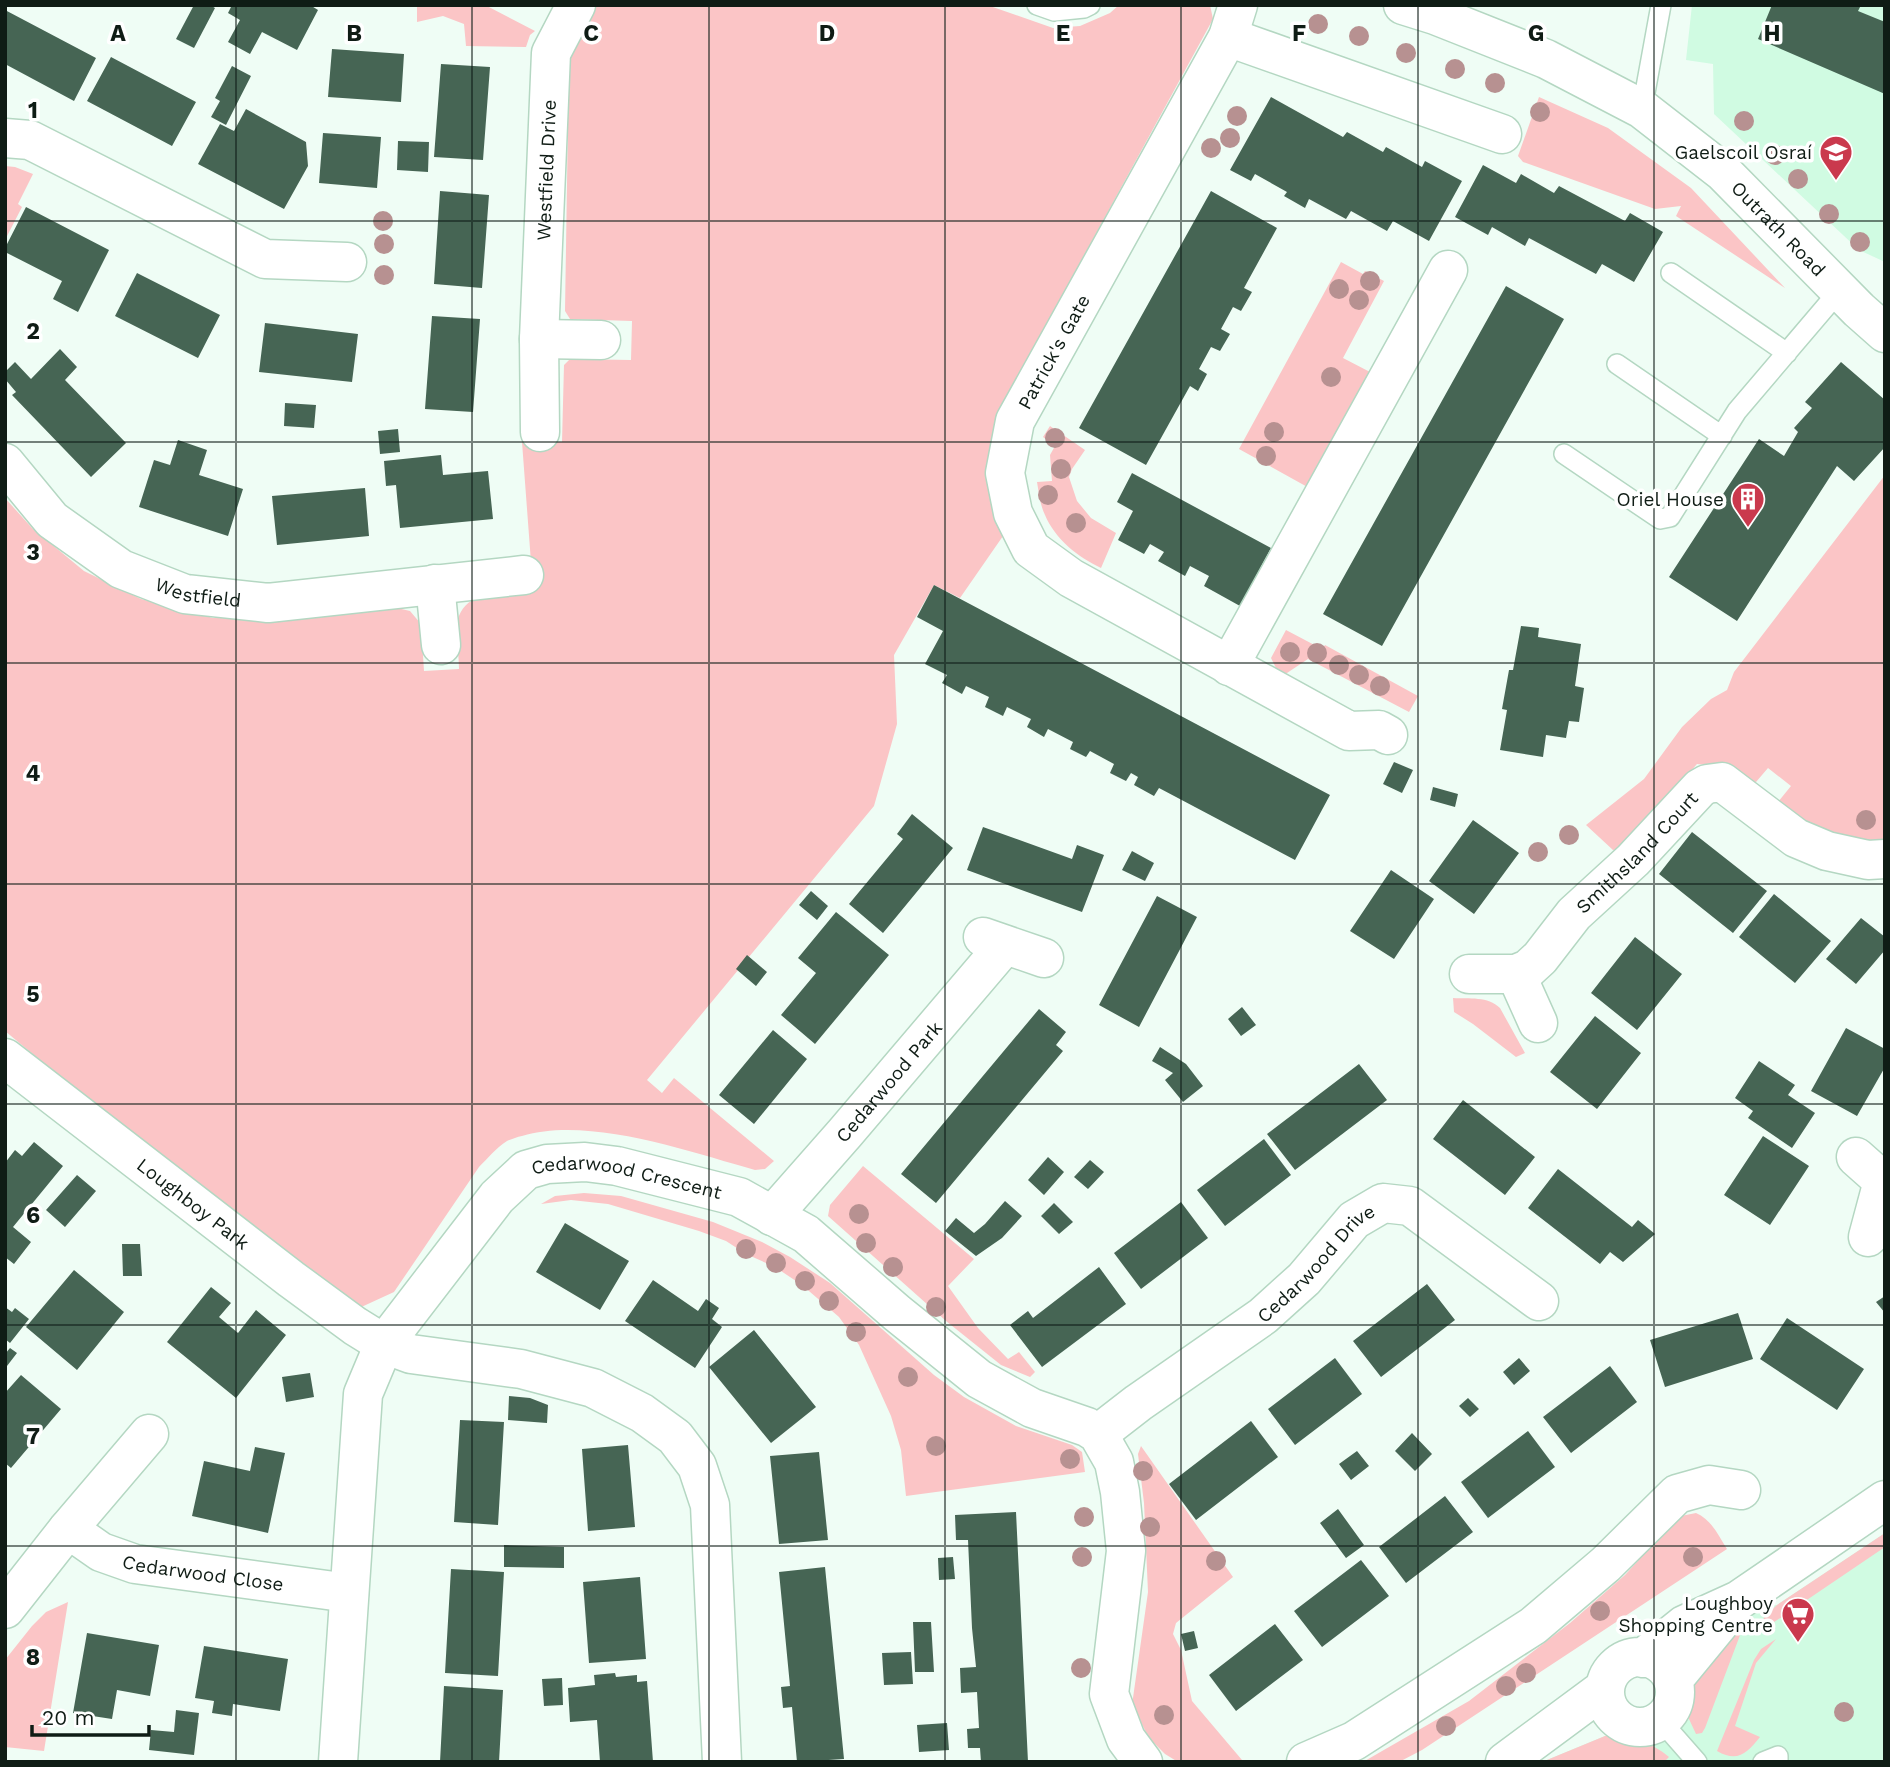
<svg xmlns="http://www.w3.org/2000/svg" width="1890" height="1767" font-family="'Work Sans',sans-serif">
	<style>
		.built { fill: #d0fbe2 }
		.green { fill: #fbc5c6 }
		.building { fill: #466554 }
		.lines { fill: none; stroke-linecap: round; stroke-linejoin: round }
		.service-casing { stroke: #b4d7c2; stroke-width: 22 }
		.minor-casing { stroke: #b4d7c2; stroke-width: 41 }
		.tertiary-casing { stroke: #b4d7c2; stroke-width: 41 }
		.service { stroke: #fff; stroke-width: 19 }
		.minor { stroke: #fff; stroke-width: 38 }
		.tertiary { stroke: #fff; stroke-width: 38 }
		.tree { fill: #b79191 }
		.grid { fill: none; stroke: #0f1c15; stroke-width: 2; stroke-opacity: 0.55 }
		.labels { text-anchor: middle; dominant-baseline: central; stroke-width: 7; stroke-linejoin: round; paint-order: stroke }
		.poi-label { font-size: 19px; fill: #0f1c15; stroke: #fff; text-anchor: end }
		.street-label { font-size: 19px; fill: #0f1c15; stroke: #fff }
		.grid-label { font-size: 23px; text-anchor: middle; font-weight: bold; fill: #0f1c15; stroke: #fff; stroke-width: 7; stroke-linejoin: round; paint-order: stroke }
	</style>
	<rect width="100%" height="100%" fill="#effdf5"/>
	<path class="built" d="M1692,5H1885V262L1859,250L1714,114L1713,64L1686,60Z
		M1885,1533V1762H1542L1605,1736L1612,1735L1639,1739L1648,1742L1689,1719L1688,1709L1758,1606L1777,1605Z"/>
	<path class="green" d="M417,5H485L535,31L530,35L526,47L466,46L464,24L443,16L417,22Z
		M595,5H987L1053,28L1080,26L1110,13L1119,5H1210L1213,19L996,417L988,459L992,496L1003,536L960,598L934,585L894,655L897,724L874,806L647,1080L662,1093L674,1078L774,1161L765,1169L755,1170C689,1152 590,1116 522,1136C517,1137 512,1139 507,1141C496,1148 488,1158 479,1167L394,1292L357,1309L111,1119L5,1031V498L32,528L84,571L141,599L213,618L299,619L393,607L410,611L421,624L424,671L459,669C459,655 456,640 457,625C461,589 505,592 533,589L522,442H562L564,365L570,359L631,360L632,321L570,319L565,311L569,56Z
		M1539,97L1608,128L1691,188L1785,288L1676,216L1681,206L1655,209L1523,162L1518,156Z
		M5,166L15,167L33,174L18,204L22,207L5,240Z
		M1341,262L1363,274L1365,271L1384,281L1343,358L1370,372L1311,489L1239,449Z
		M1050,426L1085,450L1072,469L1069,477L1077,501L1091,518L1116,533L1101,568C1078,557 1055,539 1045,515C1040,505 1039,493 1037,482L1052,481L1050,455L1055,446L1043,437Z
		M1885,475V852L1859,850L1773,808L1791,786L1768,768L1750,789L1723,767L1697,764L1622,849L1613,850L1586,825L1644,779L1682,727L1711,699L1727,690L1734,672Z
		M1286,630L1322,649L1325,645L1418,696L1409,712L1308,659L1284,675L1277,670L1271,658Z
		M1453,998C1469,999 1488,996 1500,1008L1525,1053L1516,1057L1473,1024L1454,1012Z
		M863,1166L974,1259L948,1286L978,1328L1008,1359L1019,1352L1035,1372L1030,1377L1001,1365L946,1321L828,1216L830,1205Z
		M584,1193L621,1196L713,1222L762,1242L790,1257L830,1283L934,1375L964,1397L1016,1426L1072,1445L1082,1452L1085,1472L906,1496L901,1450L891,1416L859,1345L839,1317L802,1285L775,1267L746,1254L726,1241L699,1231L608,1204L571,1200L541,1204L555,1196Z
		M1141,1446L1233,1577L1176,1623L1173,1634L1181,1650L1192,1701L1242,1760L1236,1762H1178L1165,1754L1149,1738L1132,1705L1148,1592L1144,1503L1138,1454Z
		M1696,1513C1712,1520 1718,1535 1727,1549L1422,1750L1399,1762H1363L1469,1701L1570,1623L1625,1575L1665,1531L1681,1516Z
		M1885,1533V1547L1758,1633V1626L1767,1614L1777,1605Z
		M68,1602L44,1751L5,1747V1660L32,1626L46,1612Z
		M1758,1606L1742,1630L1705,1728L1702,1733L1696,1734L1689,1719L1688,1690Z
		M1776,1639L1756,1663L1735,1726L1760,1737C1747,1753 1738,1763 1717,1751L1754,1660L1761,1649Z
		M1612,1735C1635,1738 1651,1742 1669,1757L1664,1762H1542L1605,1736Z"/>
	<path class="building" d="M194,5H210L215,8L194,48L176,39Z
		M232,5H310L318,10L297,50L262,32L250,54L228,42L240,20L228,13Z
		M1772,5H1861L1858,11L1885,22V94L1758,39Z
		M5,10L96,58L74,101L5,64Z
		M332,49L404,54L401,102L328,97Z
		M111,57L196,102L172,146L87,101Z
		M441,64L490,67L483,160L434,157Z
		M232,66L251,76L226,125L211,117L220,101L215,98Z
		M1271,97L1343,137L1347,132L1383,152L1386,147L1422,167L1425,161L1462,181L1429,241L1393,221L1387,231L1351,211L1346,219L1309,199L1305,208L1284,196L1287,192L1255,174L1251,181L1230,170Z
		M246,109L306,142L308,166L284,209L198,164L220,124L234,131Z
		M323,133L381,137L377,188L319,183Z
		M398,141L429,142L428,172L397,170Z
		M1483,165L1516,183L1521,174L1554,193L1559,186L1625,221L1630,213L1663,232L1634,282L1602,264L1596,274L1529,238L1525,246L1492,227L1488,235L1455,217Z
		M440,191L489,195L482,288L434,284Z
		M1211,191L1277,228L1244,288L1252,292L1241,311L1233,307L1221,329L1230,334L1220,351L1211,347L1199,369L1207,374L1198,391L1190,386L1146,465L1079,428Z
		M26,207L109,250L78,312L53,299L62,281L5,252V248Z
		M137,273L220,315L198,358L115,316Z
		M1506,286L1564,319L1382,646L1323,614Z
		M432,316L480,319L473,412L425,409Z
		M265,323L358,334L352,382L259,372Z
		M60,349L77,367L65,380L126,443L91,477L12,395L16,392L5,379V372L15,362L31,379Z
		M1841,362L1885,400V447L1854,481L1837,466L1737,621L1669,577L1759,439L1784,456L1798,432L1794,428L1812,408L1805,402Z
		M285,403L316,405L314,428L284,426Z
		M398,429L400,452L380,454L378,431Z
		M178,440L207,450L199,475L243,489L228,536L139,507L154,460L170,465Z
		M441,455L443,475L488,471L493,519L400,528L396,485L386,486L384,461Z
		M1132,473L1271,548L1240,606L1204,586L1209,576L1190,566L1185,576L1158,561L1164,552L1150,544L1144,554L1118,540L1133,511L1117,502Z
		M365,488L369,536L277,545L272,496Z
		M934,585L1330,795L1295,860L1159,788L1154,796L1134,785L1138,777L1131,773L1126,781L1110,773L1114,764L1090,751L1086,757L1070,749L1073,742L1048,729L1044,737L1027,727L1031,719L1007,707L1003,716L985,707L989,697L966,686L962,694L942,683L947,675L925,664L943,631L917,617Z
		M1521,626L1539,628L1538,637L1581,644L1575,686L1584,688L1579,722L1569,721L1566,738L1546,735L1543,757L1500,750L1507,710L1502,709L1509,670H1513Z
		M1394,762L1413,770L1402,793L1383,784Z
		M1433,787L1458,794L1455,807L1430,800Z
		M912,814L953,848L883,933L849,904L903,839L897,834Z
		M1473,820L1519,853L1474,914L1429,881Z
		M983,827L1072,859L1077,845L1104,855L1082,912L967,870Z
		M1692,832L1767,891L1733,933L1659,874Z
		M1132,851L1154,863L1145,881L1122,870Z
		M1391,870L1434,899L1394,959L1350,931Z
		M811,891L828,906L817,920L799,905Z
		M1774,894L1831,941L1795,983L1739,937Z
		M1157,896L1197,917L1139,1027L1099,1005Z
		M836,912L889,955L815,1044L781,1015L816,973L798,958Z
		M1861,918L1885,937V950L1856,984L1826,959Z
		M1635,937L1682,974L1637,1030L1591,993Z
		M747,955L767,972L756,986L736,969Z
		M1242,1007L1256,1025L1241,1036L1228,1019Z
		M1039,1009L1066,1032L1056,1045L1063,1051L936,1203L901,1174Z
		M1595,1016L1641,1053L1597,1109L1550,1072Z
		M1846,1028L1885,1049V1067L1857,1116L1811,1091Z
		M773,1030L807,1059L754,1124L719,1095Z
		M1160,1047L1186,1064L1203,1086L1183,1102L1165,1080L1173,1073L1152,1061Z
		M1759,1061L1795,1085L1788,1095L1815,1113L1792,1148L1748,1118L1753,1111L1735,1098Z
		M1359,1064L1387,1100L1295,1170L1267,1134Z
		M1463,1100L1535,1157L1505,1195L1433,1139Z
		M1763,1136L1809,1166L1770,1225L1724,1195Z
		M1264,1139L1291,1175L1225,1226L1197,1190Z
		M34,1142L63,1166L13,1227L31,1242L14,1264L5,1257V1163L15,1150L22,1156Z
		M1048,1157L1064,1172L1044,1195L1028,1180Z
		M1090,1160L1104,1172L1088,1189L1074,1177Z
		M1558,1169L1632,1227L1638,1220L1655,1234L1623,1262L1610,1252L1600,1264L1528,1208Z
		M77,1175L96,1191L65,1227L46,1210Z
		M1005,1201L1022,1216L1002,1238L976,1256L945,1231L956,1218L974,1233L985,1224Z
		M1181,1202L1208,1238L1141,1289L1114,1253Z
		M1054,1203L1073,1222L1059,1234L1041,1216Z
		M565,1223L629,1261L600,1310L536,1272Z
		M122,1244H140L142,1276H123Z
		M1099,1267L1126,1304L1042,1367L1010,1325L1028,1311L1033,1318Z
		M74,1270L124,1312L77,1370L26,1327Z
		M653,1280L698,1311L706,1299L719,1308L712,1319L722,1327L695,1368L625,1321Z
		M1427,1284L1455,1320L1381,1377L1353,1341Z
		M211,1287L231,1303L219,1317L238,1333L256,1310L286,1335L236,1398L167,1342Z
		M1885,1296V1313L1876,1302Z
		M5,1307L12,1312L15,1308L29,1319L10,1343L5,1339Z
		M1738,1313L1753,1359L1665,1387L1650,1340Z
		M1787,1318L1864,1369L1837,1410L1760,1359Z
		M754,1330L816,1407L771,1443L709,1367Z
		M10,1348L17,1353L7,1366L5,1364V1354Z
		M1335,1358L1362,1394L1295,1445L1268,1409Z
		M1519,1358L1530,1371L1514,1385L1503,1372Z
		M1610,1366L1637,1402L1571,1453L1543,1417Z
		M310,1373L314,1397L286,1402L282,1377Z
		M21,1375L61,1409L11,1468L5,1463V1393Z
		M509,1396L530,1398L548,1405L547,1423L508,1420Z
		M1468,1398L1479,1409L1470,1417L1459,1406Z
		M460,1420L504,1422L498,1525L454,1522Z
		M1251,1421L1278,1457L1196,1520L1169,1484Z
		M1528,1431L1555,1467L1488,1518L1461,1482Z
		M1412,1433L1432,1454L1415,1471L1395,1451Z
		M628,1445L635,1527L588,1531L582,1449Z
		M255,1447L285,1453L268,1533L192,1516L204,1461L250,1471Z
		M1357,1451L1369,1466L1351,1480L1339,1464Z
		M819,1452L828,1540L779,1544L770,1456Z
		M1445,1496L1473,1532L1406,1583L1379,1547Z
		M1338,1509L1364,1545L1346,1558L1320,1523Z
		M1016,1512L1028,1762H981L980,1748H968L967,1729L979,1728L977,1692L961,1693L960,1668L976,1667L972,1628L968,1540H956L955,1515Z
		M504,1545L564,1547V1568L504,1567Z
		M953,1557L955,1579L939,1580L938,1558Z
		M1361,1560L1389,1596L1322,1647L1294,1611Z
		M825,1567L844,1759L797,1762L792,1707L783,1708L781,1687L790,1686L779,1572Z
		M451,1569L504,1572L498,1676L445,1673Z
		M640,1577L646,1659L589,1663L583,1582Z
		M913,1622H931L934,1672H915Z
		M1275,1624L1303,1660L1236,1711L1209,1675Z
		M1194,1631L1198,1648L1185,1651L1181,1634Z
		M87,1633L159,1645L150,1696L117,1690L112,1719L73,1713Z
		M204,1646L288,1659L280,1711L233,1704L232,1716L212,1713L214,1701L195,1698Z
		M911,1652L913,1684L884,1685L882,1653Z
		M615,1673L616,1677L637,1675V1682L647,1681L653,1762H600L597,1720L570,1722L568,1688L595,1685L594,1675Z
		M562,1678L563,1705L544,1706L542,1679Z
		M444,1686L503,1690L499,1762H440Z
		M176,1710L199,1713L194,1755L149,1750L151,1730L174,1732Z
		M947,1723L949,1750L919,1752L917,1725Z"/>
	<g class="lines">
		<defs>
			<path id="service" d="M1037,5L1054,11L1084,8L1090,5
				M1642,109L1661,5
				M1671,273L1787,353
				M1617,364L1722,436
				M1564,454L1660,519L1670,517L1737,411L1840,290
				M1661,1721L1697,1762
				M1763,1762L1778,1756V1762"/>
			<g id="minor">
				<path d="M1238,5L1228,37L1015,421L1005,473L1013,513L1031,549L1071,578L1349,731L1379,730L1388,735"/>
				<path id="s1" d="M1403,5L1435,15L1546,59L1642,109L1723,172L1859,310L1885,333"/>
				<path d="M1228,37L1502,134"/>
				<path d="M5,138L30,140L265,259L347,262"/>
				<path d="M539,339L601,340"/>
				<path id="s2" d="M540,432L539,339L551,53L576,5"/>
				<path id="s3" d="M5,463L52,520L121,569L185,594L268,603L524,575"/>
				<path d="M435,584L441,645"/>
				<path d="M1229,666L1448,270"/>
				<path d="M983,937L1044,958"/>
				<path id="s4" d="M1469,974H1516L1528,969L1540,958L1574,914L1633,860L1700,788L1707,784L1722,782L1796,838L1827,851L1868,860L1885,859"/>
				<path d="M1516,974L1538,1023"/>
				<path id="s5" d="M5,1058L291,1279L355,1326L384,1344L411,1354L521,1369L593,1388L642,1413L675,1437L697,1466L710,1505L722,1762"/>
				<path d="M1856,1157L1883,1181L1868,1237"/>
				<path id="s6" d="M772,1216L845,1133L1005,945"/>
				<path id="s7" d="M1098,1434L1138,1403L1263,1316L1304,1279L1354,1220L1383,1203L1410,1206L1539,1301"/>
				<path id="s8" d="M68,1529L101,1552L135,1564L349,1593"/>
				<path d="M5,1609L68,1529L149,1434"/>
				<path id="s9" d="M338,1762L363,1394L384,1344L497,1197L526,1170L547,1164L585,1162L617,1166L739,1197L806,1234L897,1313L979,1379L1032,1408L1087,1427L1098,1434L1114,1462L1120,1492L1126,1551L1109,1694L1126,1739L1143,1762"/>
				<path d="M1306,1762L1354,1741L1533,1626L1606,1564L1677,1494L1709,1485L1741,1490"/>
			</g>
			<path id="tertiary" d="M1605 1692a35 35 0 1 1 70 0a35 35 0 1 1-70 0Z
				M1643,1658L1684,1625L1739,1600L1885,1500
				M1673,1680L1733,1607
				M1505,1762L1605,1688"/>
		</defs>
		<use href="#service" class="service-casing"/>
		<use href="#minor" class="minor-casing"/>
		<use href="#tertiary" class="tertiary-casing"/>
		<use href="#service" class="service"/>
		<use href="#minor" class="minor"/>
		<use href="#tertiary" class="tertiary"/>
	</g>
	<g class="tree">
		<circle cx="1318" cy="24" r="10"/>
		<circle cx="1359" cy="36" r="10"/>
		<circle cx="1406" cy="53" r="10"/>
		<circle cx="1455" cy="69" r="10"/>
		<circle cx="1495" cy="83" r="10"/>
		<circle cx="1540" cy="112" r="10"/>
		<circle cx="1237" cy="116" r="10"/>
		<circle cx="1744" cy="121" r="10"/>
		<circle cx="1230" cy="138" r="10"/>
		<circle cx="1211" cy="148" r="10"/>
		<circle cx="1775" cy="155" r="10"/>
		<circle cx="1798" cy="179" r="10"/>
		<circle cx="1829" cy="214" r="10"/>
		<circle cx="383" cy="221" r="10"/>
		<circle cx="1860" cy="242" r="10"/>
		<circle cx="384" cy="244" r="10"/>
		<circle cx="384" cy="275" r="10"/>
		<circle cx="1370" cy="281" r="10"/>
		<circle cx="1339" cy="289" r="10"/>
		<circle cx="1359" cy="300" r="10"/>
		<circle cx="1331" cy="377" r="10"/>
		<circle cx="1274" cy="432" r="10"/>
		<circle cx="1055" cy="438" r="10"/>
		<circle cx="1266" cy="456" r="10"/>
		<circle cx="1061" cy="469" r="10"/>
		<circle cx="1048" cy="495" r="10"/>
		<circle cx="1076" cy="523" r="10"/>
		<circle cx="1290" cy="652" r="10"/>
		<circle cx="1317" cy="653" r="10"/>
		<circle cx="1339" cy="665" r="10"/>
		<circle cx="1359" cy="675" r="10"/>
		<circle cx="1380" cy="686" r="10"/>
		<circle cx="1866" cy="820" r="10"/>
		<circle cx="1569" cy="835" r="10"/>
		<circle cx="1538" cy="852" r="10"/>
		<circle cx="859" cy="1214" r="10"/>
		<circle cx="866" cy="1243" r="10"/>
		<circle cx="746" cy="1249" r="10"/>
		<circle cx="776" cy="1263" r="10"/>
		<circle cx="893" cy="1267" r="10"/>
		<circle cx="805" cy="1281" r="10"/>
		<circle cx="829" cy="1301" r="10"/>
		<circle cx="936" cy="1307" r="10"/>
		<circle cx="856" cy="1332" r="10"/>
		<circle cx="908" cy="1377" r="10"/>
		<circle cx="936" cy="1446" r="10"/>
		<circle cx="1070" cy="1459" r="10"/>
		<circle cx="1143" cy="1471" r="10"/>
		<circle cx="1084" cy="1517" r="10"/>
		<circle cx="1150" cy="1527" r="10"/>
		<circle cx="1082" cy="1557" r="10"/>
		<circle cx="1693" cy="1557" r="10"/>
		<circle cx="1216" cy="1561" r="10"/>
		<circle cx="1600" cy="1611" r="10"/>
		<circle cx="1081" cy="1668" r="10"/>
		<circle cx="1526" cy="1673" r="10"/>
		<circle cx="1506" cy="1686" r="10"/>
		<circle cx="1844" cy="1712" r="10"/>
		<circle cx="1164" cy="1715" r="10"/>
		<circle cx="1446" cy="1726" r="10"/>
	</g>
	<path class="grid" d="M236,5V1762M472,5V1762M709,5V1762M945,5V1762M1181,5V1762M1418,5V1762M1654,5V1762M5,221H1885M5,442H1885M5,663H1885M5,884H1885M5,1104H1885M5,1325H1885M5,1546H1885"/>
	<defs>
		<symbol id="school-pin" viewBox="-11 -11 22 30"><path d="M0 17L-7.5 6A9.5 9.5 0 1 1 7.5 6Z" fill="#ca394d" stroke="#fff"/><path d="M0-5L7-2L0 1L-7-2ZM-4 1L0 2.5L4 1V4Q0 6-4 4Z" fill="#fff"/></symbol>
		<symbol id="building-pin" viewBox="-11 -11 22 30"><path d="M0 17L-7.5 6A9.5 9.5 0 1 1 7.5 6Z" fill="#ca394d" stroke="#fff"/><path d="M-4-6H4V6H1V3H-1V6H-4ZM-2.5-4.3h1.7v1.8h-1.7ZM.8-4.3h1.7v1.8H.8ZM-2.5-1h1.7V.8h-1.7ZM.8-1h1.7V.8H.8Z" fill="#fff"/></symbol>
		<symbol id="supermarket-pin" viewBox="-11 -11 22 30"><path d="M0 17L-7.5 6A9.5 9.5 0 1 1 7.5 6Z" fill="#ca394d" stroke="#fff"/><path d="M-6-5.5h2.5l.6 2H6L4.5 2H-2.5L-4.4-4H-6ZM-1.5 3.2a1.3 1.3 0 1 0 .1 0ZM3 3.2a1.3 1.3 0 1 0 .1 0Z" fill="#fff"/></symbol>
	</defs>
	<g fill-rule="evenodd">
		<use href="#school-pin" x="1817" y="133" width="38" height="52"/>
		<use href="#building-pin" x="1729" y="480" width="38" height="52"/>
		<use href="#supermarket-pin" x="1779" y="1595" width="38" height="52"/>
	</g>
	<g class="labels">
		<g class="poi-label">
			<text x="1812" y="152">Gaelscoil Osraí</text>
			<text x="1724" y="499">Oriel House</text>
			<text x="1773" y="1603">Loughboy<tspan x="1773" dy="22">Shopping Centre</tspan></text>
		</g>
		<g class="street-label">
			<text stroke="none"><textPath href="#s2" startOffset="262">Westfield Drive</textPath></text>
			<text stroke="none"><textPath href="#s1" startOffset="443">Outrath Road</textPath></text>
			<text transform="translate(1054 352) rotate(-61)">Patrick's Gate</text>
			<text stroke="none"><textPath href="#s3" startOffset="240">Westfield</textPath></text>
			<text stroke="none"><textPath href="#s4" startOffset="220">Smithsland Court</textPath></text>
			<text stroke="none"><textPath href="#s6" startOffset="178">Cedarwood Park</textPath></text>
			<text stroke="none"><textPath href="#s9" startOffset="751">Cedarwood Crescent</textPath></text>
			<text stroke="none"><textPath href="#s5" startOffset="238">Loughboy Park</textPath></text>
			<text stroke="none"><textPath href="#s7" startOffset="278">Cedarwood Drive</textPath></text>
			<text stroke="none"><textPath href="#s8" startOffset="145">Cedarwood Close</textPath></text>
		</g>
	</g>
	<g class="grid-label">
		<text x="118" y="41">A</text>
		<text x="354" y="41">B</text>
		<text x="591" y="41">C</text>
		<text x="827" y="41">D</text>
		<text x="1063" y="41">E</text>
		<text x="1299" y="41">F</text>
		<text x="1536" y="41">G</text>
		<text x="1772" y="41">H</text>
		<text x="33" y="118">1</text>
		<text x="33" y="339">2</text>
		<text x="33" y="560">3</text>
		<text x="33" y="781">4</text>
		<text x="33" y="1002">5</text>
		<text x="33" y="1223">6</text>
		<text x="33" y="1444">7</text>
		<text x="33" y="1665">8</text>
	</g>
	<rect width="1890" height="1767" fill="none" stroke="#0f1c15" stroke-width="14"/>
	<path d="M32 1725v10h117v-10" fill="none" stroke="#0f1c15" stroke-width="3.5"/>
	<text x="42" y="1725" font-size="21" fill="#0f1c15" stroke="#ffffff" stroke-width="5" paint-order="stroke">20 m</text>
</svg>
